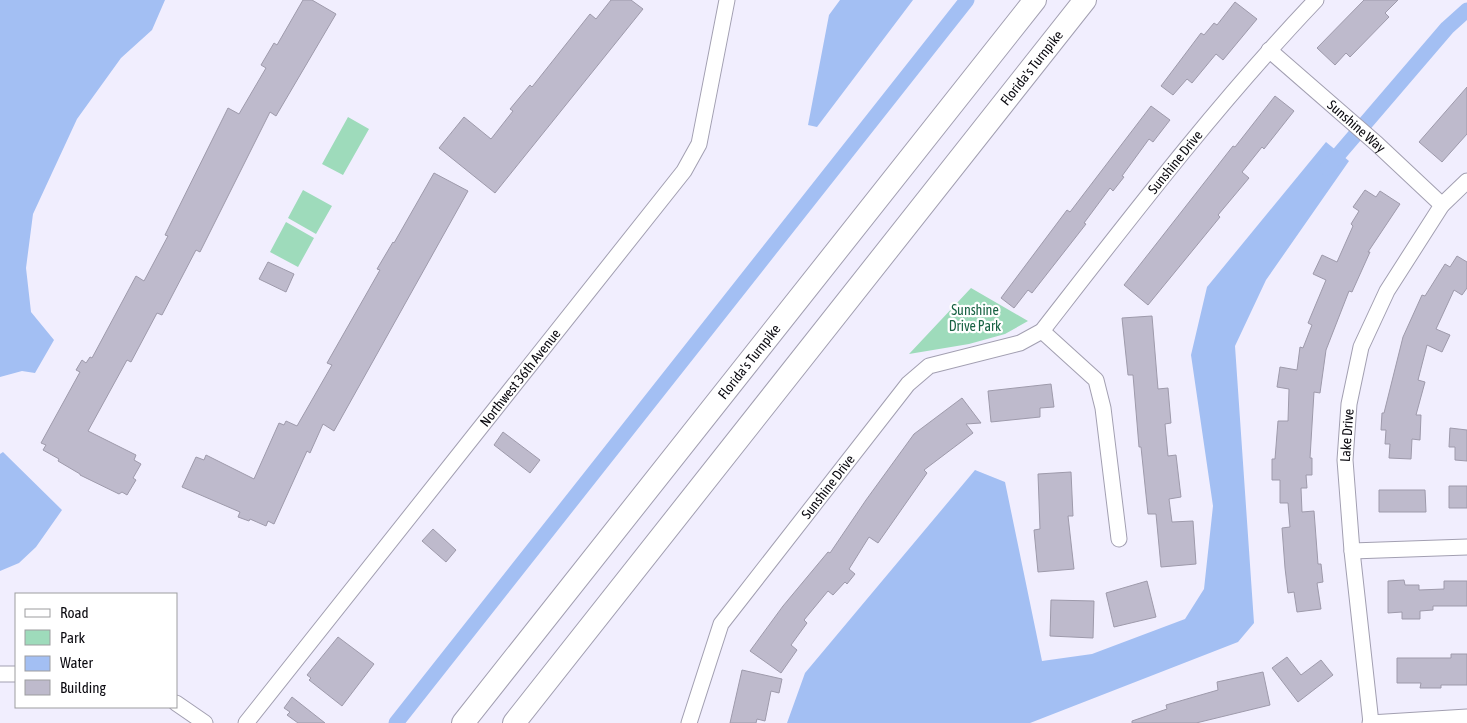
<svg xmlns="http://www.w3.org/2000/svg" width="1467" height="723" font-family="'Asap Condensed',sans-serif">
	<style>
		.green { fill: #9edbbb }
		.water { fill: #a3bff3 }
		.lines { fill: none; stroke-linecap: round; stroke-linejoin: round }
		.canal { stroke: #a3bff3; stroke-width: 15 }
		.building { fill: #bebacc; stroke: #9e9aab }
		.minor-casing { stroke: #a29fb1; stroke-width: 17 }
		.highway-casing { stroke: #a29fb1; stroke-width: 24 }
		.minor { stroke: #fff; stroke-width: 15 }
		.highway { stroke: #fff; stroke-width: 22 }
		.labels { text-anchor: middle; dominant-baseline: central; stroke-width: 4.5; stroke-linejoin: round; paint-order: stroke }
		.street-label { font-size: 14px; fill: #0b0a10; stroke: #fff }
		.park-label { font-size: 14px; fill: #186243; stroke: #fff }
	</style>
	<rect width="100%" height="100%" fill="#f1eefe"/>
	<path class="green" d="M348,117L369,129L343,175L322,164Z
		M303,190L332,206L316,234L288,218Z
		M286,222L314,238L298,267L270,252Z
		M971,288L1028,321L1005,334L969,344L909,354Z"/>
	<path class="water" d="M0,0H165L152,30L121,58L77,119L33,214L26,268L31,312L54,340L35,373L22,371L0,377Z
		M840,0H913L817,127L808,125L829,15Z
		M1326,142L1349,161L1266,280L1235,346L1254,623L1238,642L1030,723H787L805,673L975,470L1005,482L1042,661L1092,654L1185,619L1204,589L1213,506L1191,355L1207,287Z
		M3,452L62,510L36,547L19,563L0,571V454Z"/>
	<g class="lines">
		<path class="canal" d="M1327,168L1447,28L1467,10
			M396,723L967,0"/>
	</g>
	<path class="building" d="M303,0H312L336,14L276,116L270,112L200,252L196,250L162,315L157,313L131,362L127,360L88,431L136,455L134,460L141,464L133,478L136,480L127,495L122,492L119,494L80,475V474L58,461L59,459L43,450L46,445L41,443L80,372L76,370L82,360L86,363L90,357L92,358L136,276L144,281L168,236L165,235L228,108L239,114L266,68L261,65L274,43L277,45Z
		M611,0H631L643,9L495,193L439,148L464,117L491,139L513,111L510,109L530,85L532,87L590,14L596,19Z
		M1364,0H1398L1385,13L1389,17L1350,57L1346,53L1335,65L1317,48Z
		M1235,2L1257,19L1223,60L1216,54L1192,83L1187,79L1173,95L1161,86L1201,33L1204,35L1214,23L1217,25Z
		M1467,87V134L1442,162L1419,142Z
		M1275,96L1294,111L1264,149L1262,147L1242,172L1249,178L1218,215L1220,217L1148,305L1124,285L1233,146L1235,147Z
		M1151,106L1170,120L1153,142L1149,139L1122,176L1124,177L1113,191L1110,188L1084,223L1086,224L1032,293L1028,290L1014,308L1001,298L1067,210L1070,212Z
		M434,173L468,191L334,431L323,424L310,453L307,451L274,524L268,521L266,526L250,519L249,521L238,517L240,512L182,487L196,457L204,460L206,455L254,479L279,423L284,425L286,421L297,426L332,365L327,363L380,270L377,269L393,242L394,243Z
		M1365,190L1376,197L1380,191L1400,204L1368,252H1370L1352,292L1349,291L1326,350L1320,393L1314,392L1310,458H1312V475H1306L1307,488H1301L1302,512L1314,511L1318,564H1321L1323,582L1317,583L1321,609L1297,612L1294,592L1288,593L1285,568L1282,528L1290,527L1288,503H1280V480H1272V459H1275L1278,421H1288L1289,389L1277,387L1280,367L1297,370L1300,347L1303,348L1312,325L1308,323L1326,280L1313,274L1322,255L1337,262L1353,226L1351,224L1359,211L1353,207Z
		M1457,256L1467,262V288L1462,295L1454,290L1436,329L1450,335L1442,352L1427,345L1418,380L1425,382L1416,415H1421L1420,440L1412,439L1411,459L1389,458L1390,444H1385L1386,430H1381L1382,413H1384L1403,337L1422,295L1425,296L1445,264L1450,267Z
		M268,262L294,274L286,292L259,279Z
		M1152,316L1158,389L1168,388L1171,423L1165,424L1168,456L1176,455L1181,497L1169,499L1172,522L1193,521L1196,564L1161,567L1156,514H1148L1141,447H1139L1133,375H1128L1122,318Z
		M1051,384L1054,407L1040,408V417L991,422L988,391Z
		M962,398L981,423L966,424L973,433L924,470L927,473L878,543L869,537L849,569L855,574L847,584L845,582L833,595L828,591L804,620L807,623L791,645L797,650L781,673L750,651L783,606L828,552L830,553L866,500L914,434Z
		M1450,428L1467,430V461L1455,460V447H1449Z
		M503,432L540,460L530,473L494,445Z
		M1071,472L1073,516H1068L1074,569L1038,572L1034,530L1040,529L1038,474Z
		M1449,486H1467V508H1449Z
		M1379,490H1425L1426,512H1379Z
		M433,529L456,550L446,562L422,541Z
		M1404,580L1405,585H1419V590L1444,589V581H1467V606H1433V610L1420,611V619H1402V612L1388,613V581Z
		M1147,581L1156,617L1114,627L1106,593Z
		M1051,600L1094,601L1093,638L1050,636Z
		M338,637L374,664L342,706L309,680L311,678L307,675Z
		M1451,654H1467V685H1441V688H1420L1421,683H1397V658H1451Z
		M1287,657L1301,675L1321,660L1333,675L1298,702L1272,668Z
		M742,670L782,679L779,693L771,691L765,721L757,719L756,723H730Z
		M1263,672L1270,705L1196,723H1132V721L1167,709L1166,705L1218,690L1217,682Z
		M292,697L325,723H298L287,715L290,712L284,708Z"/>
	<g class="lines">
		<defs>
			<g id="minor">
				<path id="s1" d="M1269,50L1377,144L1442,205"/>
				<path d="M1042,331L1096,380L1103,408L1119,539"/>
				<path d="M1352,551L1467,547"/>
				<path d="M0,674H16"/>
				<path d="M176,703L205,723"/>
				<path id="s2" d="M246,723L684,171L699,144L727,0"/>
				<path id="s3" d="M689,723L721,624L908,384L929,366L1020,343L1042,331C1130,218 1217,104 1316,0"/>
				<path d="M1370,723L1467,717"/>
				<path id="s4" d="M1371,723L1352,551L1345,460L1349,404L1361,347L1387,291L1442,205L1467,181"/>
			</g>
			<g id="highway">
				<path id="s5" d="M463,723L1035,0"/>
				<path id="s6" d="M514,723L1085,0"/>
			</g>
		</defs>
		<use href="#minor" class="minor-casing"/>
		<use href="#highway" class="highway-casing"/>
		<use href="#minor" class="minor"/>
		<use href="#highway" class="highway"/>
	</g>
	<g class="labels">
		<g class="street-label">
			<text stroke="none"><textPath href="#s6" startOffset="835">Florida's Turnpike</textPath></text>
			<text stroke="none"><textPath href="#s1" startOffset="116">Sunshine Way</textPath></text>
			<text stroke="none"><textPath href="#s3" startOffset="770">Sunshine Drive</textPath></text>
			<text stroke="none"><textPath href="#s5" startOffset="461">Florida's Turnpike</textPath></text>
			<text stroke="none"><textPath href="#s2" startOffset="441">Northwest 36th Avenue</textPath></text>
			<text stroke="none"><textPath href="#s4" startOffset="289">Lake Drive</textPath></text>
			<text stroke="none"><textPath href="#s3" startOffset="278">Sunshine Drive</textPath></text>
		</g>
		<g class="park-label">
			<text x="975" y="310">Sunshine<tspan x="975" dy="16">Drive Park</tspan></text>
		</g>
	</g>
	<rect x="15" y="593" width="162" height="115" fill="#ffffff" stroke="#9d9d9f"/>
	<rect x="25" y="609" width="25" height="8" fill="#ffffff" stroke="#9d9d9f"/>
	<text x="60" y="618" font-size="15" fill="#0b0a10">Road</text>
	<rect x="25" y="630" width="25" height="15" fill="#9edbbb" stroke="#9d9d9f"/>
	<text x="60" y="643" font-size="15" fill="#0b0a10">Park</text>
	<rect x="25" y="656" width="25" height="15" fill="#a3bff3" stroke="#9d9d9f"/>
	<text x="60" y="668" font-size="15" fill="#0b0a10">Water</text>
	<rect x="25" y="680" width="25" height="15" fill="#bebacc" stroke="#9d9d9f"/>
	<text x="60" y="693" font-size="15" fill="#0b0a10">Building</text>
</svg>
